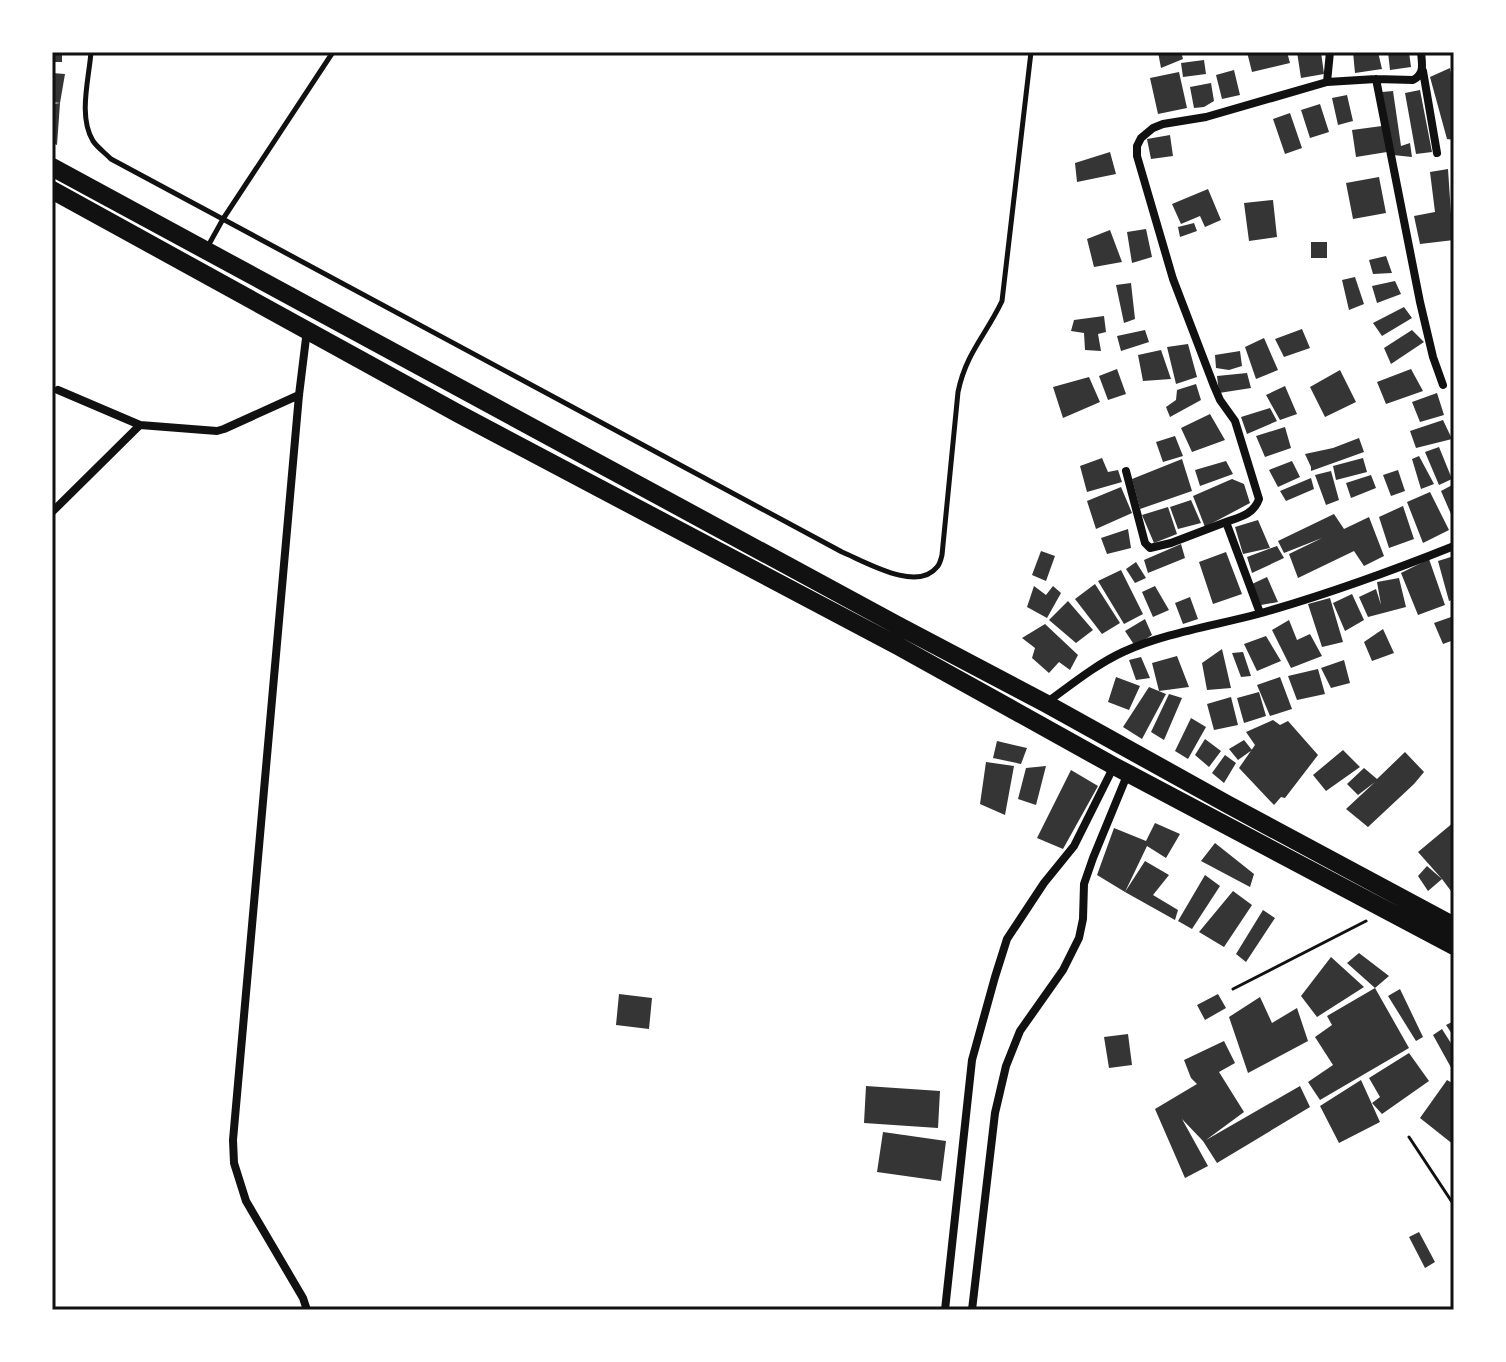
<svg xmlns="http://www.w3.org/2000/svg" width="1506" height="1362" font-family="'Golos Text',sans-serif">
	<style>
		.building { fill: #353535 }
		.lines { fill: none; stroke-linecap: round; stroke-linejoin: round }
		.path { stroke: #111; stroke-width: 3 }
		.service { stroke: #111; stroke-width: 5 }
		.minor { stroke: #111; stroke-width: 8 }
		.trunk { stroke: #111; stroke-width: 18 }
		.neatline { fill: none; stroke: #111; stroke-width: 3 }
	</style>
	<rect width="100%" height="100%" fill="#fff"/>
	<path class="building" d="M52,52H62V62H52Z
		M1158,52H1181L1183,59L1161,68Z
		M1247,52H1287L1290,63L1252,72Z
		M1297,52H1321L1324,74L1301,78Z
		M1353,52H1378L1382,69L1355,73Z
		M1388,52H1409L1411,67L1390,70Z
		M1204,60L1206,74L1183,77L1181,63Z
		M1450,68L1454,90V140L1447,139L1430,77Z
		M1234,70L1240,95L1222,99L1216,75Z
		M1179,72L1187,108L1158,114L1150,78Z
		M52,73L65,74L60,103L52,102Z
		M1211,83L1214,101L1204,107L1194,108L1190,87Z
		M1420,90L1432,152L1416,154L1405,93Z
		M1393,91L1401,146L1410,143L1412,157L1393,155L1382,92Z
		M1347,95L1353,121L1338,125L1332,98Z
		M60,103L57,145L52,143V104Z
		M1320,104L1329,132L1310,138L1301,110Z
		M1290,113L1302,148L1285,154L1273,119Z
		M1382,126L1387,152L1356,157L1352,130Z
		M1170,135L1173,156L1151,159L1147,139Z
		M1110,152L1116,174L1077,182L1075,163Z
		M1448,169L1451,214H1454V240L1420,244L1414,216L1435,212L1430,172Z
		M1379,177L1386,213L1353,219L1346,183Z
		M1208,189L1221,220L1205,227L1200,216L1181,224L1172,204Z
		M1273,200L1277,237L1249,241L1244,203Z
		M1194,223L1197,231L1180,237L1178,227Z
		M1146,229L1152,257L1132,263L1127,232Z
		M1110,230L1122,262L1094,267L1087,239Z
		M1311,242H1327V258H1311Z
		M1386,256L1392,273L1373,274L1369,260Z
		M1355,277L1364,304L1349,310L1342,280Z
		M1395,281L1401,294L1377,303L1372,286Z
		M1131,283L1135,319L1124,323L1116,285Z
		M1404,307L1412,318L1382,336L1373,323Z
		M1104,316L1106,332L1098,334L1101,351L1085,350L1084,333L1071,331L1074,320Z
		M1302,329L1310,348L1284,357L1275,339Z
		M1145,330L1149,342L1121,351L1117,336Z
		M1412,330L1424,342L1391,364L1384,348Z
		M1264,338L1278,370L1256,379L1245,347Z
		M1188,344L1197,377L1176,384L1167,347Z
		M1161,350L1171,379L1143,381L1138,355Z
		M1240,351L1242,366L1229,370L1216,368L1215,355Z
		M1117,369L1126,394L1108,400L1099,376Z
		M1411,369L1423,391L1386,404L1377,382Z
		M1340,370L1356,402L1325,417L1310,387Z
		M1247,373L1251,388L1219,393L1217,376Z
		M1089,377L1100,402L1063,418L1053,387Z
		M1196,384L1201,400L1170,417L1166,407L1176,400L1177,390Z
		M1285,386L1297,414L1280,420L1266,395Z
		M1437,393L1444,415L1420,422L1412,402Z
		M1270,408L1277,421L1247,434L1241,417Z
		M1210,414L1225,440L1192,452L1181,428Z
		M1443,420L1452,439L1416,448L1410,431Z
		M1285,427L1291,448L1265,457L1256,436Z
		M1175,436L1183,456L1163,462L1156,442Z
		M1359,438L1364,452L1311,471V467L1305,454L1333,448Z
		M1439,447L1452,479L1439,485L1425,452Z
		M1419,456L1434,484L1421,489L1412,459Z
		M1102,458L1108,472L1118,470L1122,482L1087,492L1080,466Z
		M1363,458L1367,472L1336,480L1333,466Z
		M1182,459L1192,491L1140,509L1132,479Z
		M1226,461L1233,474L1200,486L1195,470Z
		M1292,461L1300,477L1278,487L1269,470Z
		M1398,470L1405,491L1391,496L1383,475Z
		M1331,471L1339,500L1326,505L1315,475Z
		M1371,475L1376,488L1351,498L1346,483Z
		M1311,478L1314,489L1286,501L1280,491Z
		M1232,479L1244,484L1250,503L1205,527L1193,496Z
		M1454,484V521L1441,491Z
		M1121,487L1132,513L1096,529L1087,501Z
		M1430,492L1449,530L1423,543L1407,502Z
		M1191,500L1201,523L1178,529L1170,507Z
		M1403,506L1414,539L1389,548L1379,517Z
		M1168,507L1177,534L1154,543L1142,515Z
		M1334,514L1344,529L1369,517L1384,556L1364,566L1354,551L1298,578L1289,554L1322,538L1284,553L1278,541Z
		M1258,520L1270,548L1243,554L1235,527Z
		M1128,529L1131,548L1107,554L1101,538Z
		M1181,544L1185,558L1148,573L1144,560Z
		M1277,546L1284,558L1252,573L1247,557Z
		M1041,551L1055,556L1046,581L1032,575Z
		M1226,552L1242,594L1213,604L1199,562Z
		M1454,556V599L1449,601L1438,561Z
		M1429,559L1445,605L1418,615L1401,573Z
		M1136,562L1146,578L1135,583L1126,569Z
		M1121,570L1143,614L1124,624L1098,581Z
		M1267,577L1278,602L1261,605L1252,584Z
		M1399,578L1406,607L1368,617L1359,597L1376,589L1381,605L1377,582Z
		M1095,584L1120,623L1102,634L1075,599Z
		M1034,586L1046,595L1053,586L1061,593L1047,618L1027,607Z
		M1155,586L1169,610L1153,617L1142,592Z
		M1352,594L1364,620L1345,631L1333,603Z
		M1190,597L1198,619L1183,624L1175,603Z
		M1330,598L1343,642L1322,647L1308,604Z
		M1068,601L1093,630L1076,643L1049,620Z
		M1451,617L1454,626V640L1443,644L1434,623Z
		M1145,619L1152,635L1135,646L1125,631Z
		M1289,620L1297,640L1310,634L1322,656L1291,668L1272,630Z
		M1045,624L1078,655L1070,670L1059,662L1049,673L1032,658L1035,648L1022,638Z
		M1383,629L1394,653L1372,661L1364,642Z
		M1266,636L1281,661L1257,671L1244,644Z
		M1222,649L1231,688L1207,690L1202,663Z
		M1243,652L1251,676L1241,677L1232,653Z
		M1177,656L1189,687L1159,691L1152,663Z
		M1141,657L1150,678L1136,680L1129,660Z
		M1344,660L1350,683L1331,688L1321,668Z
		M1318,669L1325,694L1297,700L1288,676Z
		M1116,677L1140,686L1129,710L1108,702Z
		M1280,677L1292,709L1270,716L1257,685Z
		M1149,687L1166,694L1142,739L1123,727Z
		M1259,692L1266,716L1244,723L1237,698Z
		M1169,694L1182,698L1164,740L1151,732Z
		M1231,697L1238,725L1214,730L1207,704Z
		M1191,718L1206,727L1188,759L1175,751Z
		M1273,720L1280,725L1288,721L1318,755L1285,798L1281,797L1274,805L1239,768L1255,745L1246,732Z
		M1205,739L1221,751L1209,767L1195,755Z
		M1244,740L1252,750L1238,760L1229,749Z
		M997,741L1027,748L1021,764L993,758Z
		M1343,750L1360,767L1326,791L1313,775Z
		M1405,752L1424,772L1414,784L1368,827L1346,809L1375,782L1358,795L1347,784L1364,768L1377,779Z
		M1225,755L1236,763L1224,783L1212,773Z
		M986,762L1014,766L1005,815L980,804Z
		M1046,766L1036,805L1018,799L1026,768Z
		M1071,770L1098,786L1063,849L1037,838Z
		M1454,822V895L1442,879L1428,891L1418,876L1427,866L1442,879L1418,852Z
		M1155,823L1180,834L1166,858L1147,846L1125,892L1145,861L1169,875L1153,895L1178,910L1175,920L1125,892L1097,875L1114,828L1146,841Z
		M1215,843L1254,874L1250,887L1201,861Z
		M1205,875L1220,886L1192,929L1178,921Z
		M1233,891L1252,905L1224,947L1199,932Z
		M1263,910L1275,918L1246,962L1236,954Z
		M1359,953L1389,976L1375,988L1347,963Z
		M1331,957L1364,987L1317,1017L1301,996Z
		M1375,988L1409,1048L1320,1100L1308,1082L1333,1065L1315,1037L1332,1025L1327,1016Z
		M1400,989L1423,1037L1416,1041L1388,996Z
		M619,994L652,998L649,1029L616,1025Z
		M1218,994L1226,1008L1205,1020L1197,1005Z
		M1260,997L1272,1023L1297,1008L1308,1041L1248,1073L1229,1017Z
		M1454,1021V1037L1446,1025Z
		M1442,1029L1454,1048V1073L1433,1035Z
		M1128,1034L1132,1065L1109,1068L1104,1037Z
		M1224,1041L1235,1063L1219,1072L1244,1112L1206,1140L1300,1086L1310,1107L1217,1163L1203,1141L1182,1119L1208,1166L1185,1178L1155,1109L1197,1084L1191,1078L1184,1060Z
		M1409,1053L1429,1081L1382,1114L1372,1103L1380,1097L1369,1078Z
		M1361,1080L1380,1122L1339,1143L1320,1106Z
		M1447,1080L1454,1084V1145L1420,1118Z
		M866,1086L940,1091L938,1128L864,1123Z
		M883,1132L946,1141L941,1181L877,1172Z
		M1419,1232L1435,1262L1425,1268L1409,1237Z"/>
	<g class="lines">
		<path class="path" d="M1233,989L1366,921
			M1409,1137L1454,1205"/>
		<path class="service" d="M91,52C89,79 78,116 93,141C97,147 105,153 111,159L842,552C864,561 917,593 937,567C940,564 941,559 942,555L958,392C966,353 986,335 1002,301L1031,52
			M208,246L223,219L333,52"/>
		<path class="minor" d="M1423,71L1437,153
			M1376,79L1420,302L1433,357L1443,385
			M1327,82L1330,52
			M58,390L140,425L217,431L224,429L299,395
			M1126,471L1145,543L1150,548L1171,543L1226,522
			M52,512L140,425
			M1260,613L1226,522C1240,517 1254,514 1259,499L1235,421L1220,400L1214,386L1173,279L1137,156V146L1141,138L1153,128L1163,124L1206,117L1327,82L1376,79L1413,80C1425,74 1422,64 1421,52
			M1046,703C1071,685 1095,665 1123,652C1165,633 1213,626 1258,614C1325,595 1389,572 1454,546
			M307,1310L303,1298L246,1201L234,1163L233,1140L299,395L307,330
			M945,1310L972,1060L995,977L1007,939L1044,883L1074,846L1114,766
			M972,1310L995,1113L1006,1066L1020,1031L1063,970L1079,938L1083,919L1084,884L1093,858L1128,773"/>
		<path class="trunk" d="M52,167L897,625L1045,703L1227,804L1454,926
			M52,190L459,414L898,646L1114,766L1454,946"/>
	</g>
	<rect width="1506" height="1362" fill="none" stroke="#ffffff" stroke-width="108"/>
	<rect x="54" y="54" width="1398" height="1254" class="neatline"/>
</svg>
